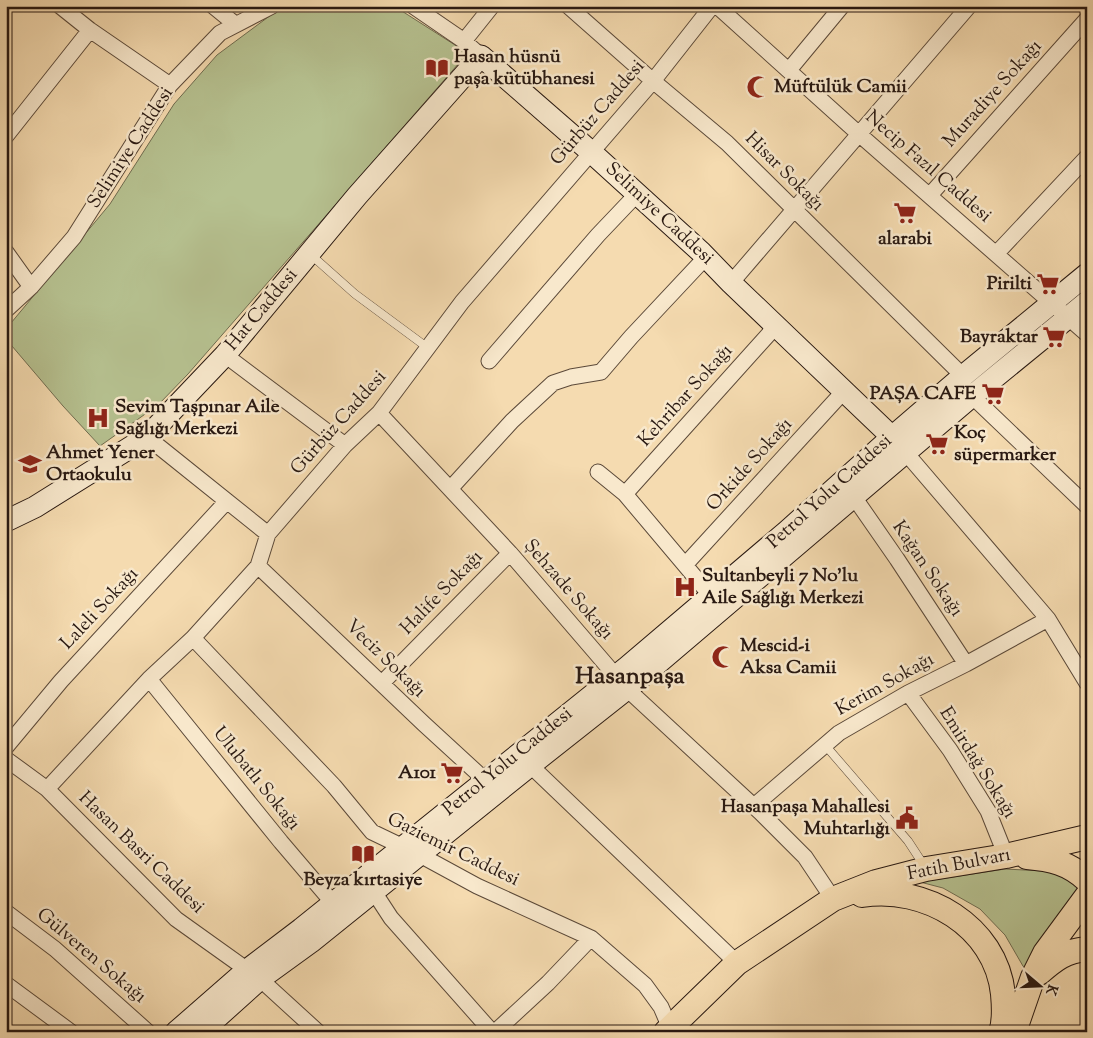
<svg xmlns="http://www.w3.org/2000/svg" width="1093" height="1038" font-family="'Sorts Mill Goudy',serif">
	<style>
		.green { fill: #b6c190; stroke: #6f6c50 }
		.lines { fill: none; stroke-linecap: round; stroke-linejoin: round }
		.lane-casing { stroke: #5b4939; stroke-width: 9 }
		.street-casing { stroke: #5b4939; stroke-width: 17 }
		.secondary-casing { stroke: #281811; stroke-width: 23 }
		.primary-casing { stroke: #281811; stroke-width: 26 }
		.lane { stroke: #f8e8cc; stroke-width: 8 }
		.street { stroke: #f8e8cc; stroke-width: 15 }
		.secondary { stroke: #f8e8cc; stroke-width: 21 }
		.primary { stroke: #f5dbb0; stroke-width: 24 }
		.labels { text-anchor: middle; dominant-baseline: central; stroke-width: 5; stroke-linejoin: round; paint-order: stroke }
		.poi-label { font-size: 19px; font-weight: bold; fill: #281811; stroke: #f8e8cc; text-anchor: start }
		.street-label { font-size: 19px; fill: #281811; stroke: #f8e8cc }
		.district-label { font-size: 24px; font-weight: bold; fill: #281811; stroke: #f8e8cc }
	</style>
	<rect width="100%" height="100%" fill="#f5dbb0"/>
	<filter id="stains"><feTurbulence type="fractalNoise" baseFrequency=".004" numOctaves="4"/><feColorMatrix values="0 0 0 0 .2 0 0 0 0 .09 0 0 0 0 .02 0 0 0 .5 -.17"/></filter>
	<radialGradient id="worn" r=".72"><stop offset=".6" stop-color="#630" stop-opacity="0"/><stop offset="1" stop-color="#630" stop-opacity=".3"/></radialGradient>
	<path class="green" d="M283,6H394L455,45L466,55L188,374L158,405L100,446L63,406L6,339V329L110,204L174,104L217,55Z
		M1005,869L1044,871L1067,877L1082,889L1027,973L1005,935L980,909L943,888L920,882Z"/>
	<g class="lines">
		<defs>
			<path id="lane" d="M310,254L355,294L428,348
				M825,745L908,841L925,867"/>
			<path id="street" d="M60,6L90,30L170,85
				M213,6L235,24
				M413,6L464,41L481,56
				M568,6L653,81L727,143L963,376
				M717,6L860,135L1087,334
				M464,41L492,6
				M789,70L842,6
				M6,136L90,30
				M930,195L1087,19
				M6,252L31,287
				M996,254L1087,157
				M731,283L969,6
				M6,310L31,287L74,237L170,85L220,33L272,6
				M225,355L345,445
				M489,361L598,235L637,194
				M972,396L1087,506
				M379,413L510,553L627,689L760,812L805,857L833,899
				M147,437L268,534
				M900,446L1048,619L1087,683
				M598,472L625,494L711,596
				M450,489L512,421L553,383L571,377L601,372L631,337L706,257
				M625,494L776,326
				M854,497L897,559L966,664
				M685,565L844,391
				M258,566L424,724L485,780
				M193,638L334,786L372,832L420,855L477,886L591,938L645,985L661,1007L670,1028
				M149,679L281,842L333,903
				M382,683L510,553
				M908,693L950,750L988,811L1006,856
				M6,747L61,681L227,501
				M6,759L47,789L176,919L260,979L318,1032
				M530,765L737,963
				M47,789L149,679L193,638L258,566L268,534L345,445L379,413L462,302L653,81L712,6
				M754,806L839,733L908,693L966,664L1048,619
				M374,892L391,918L492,1032
				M6,912L55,949L148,1032
				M6,984L71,1032
				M495,1032L548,983L591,938"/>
			<path id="secondary" d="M6,521L35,507L147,437L225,355L357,196L481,56L591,152L701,252L731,283L892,437
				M176,1032L247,970L301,929L626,668L786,532L892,437L963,376L1087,274
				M201,1032L260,979L311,942L537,760L637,681L972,396L1087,302"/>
			<path id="primary" d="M1027,857C1051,859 1069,863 1087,880
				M862,895C925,885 996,926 1003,994C1004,1005 1005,1021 1001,1032
				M1039,973C1055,959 1065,951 1087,949
				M666,1032L737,963L833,899L876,882L926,869L1006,856L1087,837
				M1014,1032L1033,977L1045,953L1087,896"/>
		</defs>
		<use href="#lane" class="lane-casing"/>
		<use href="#street" class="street-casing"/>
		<use href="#secondary" class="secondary-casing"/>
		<use href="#primary" class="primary-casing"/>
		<use href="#lane" class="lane"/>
		<use href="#street" class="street"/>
		<use href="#secondary" class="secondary"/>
		<use href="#primary" class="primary"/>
	</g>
	<defs>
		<symbol id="library-bare" viewBox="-9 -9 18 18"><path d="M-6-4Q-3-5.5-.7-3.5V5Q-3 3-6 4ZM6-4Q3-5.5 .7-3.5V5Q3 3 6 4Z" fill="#8f2418" stroke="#f8e8cc" stroke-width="2.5" paint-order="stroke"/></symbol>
		<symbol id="mosque-bare" viewBox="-9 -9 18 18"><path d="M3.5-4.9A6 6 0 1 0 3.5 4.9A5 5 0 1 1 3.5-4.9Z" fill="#8f2418" stroke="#f8e8cc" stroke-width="2.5" paint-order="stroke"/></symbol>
		<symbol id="supermarket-bare" viewBox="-9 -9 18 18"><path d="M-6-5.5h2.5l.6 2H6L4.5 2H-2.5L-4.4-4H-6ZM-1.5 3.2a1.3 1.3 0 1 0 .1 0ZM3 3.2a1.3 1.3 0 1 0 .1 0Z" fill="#8f2418" stroke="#f8e8cc" stroke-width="2.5" paint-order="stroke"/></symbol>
		<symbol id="hospital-bare" viewBox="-9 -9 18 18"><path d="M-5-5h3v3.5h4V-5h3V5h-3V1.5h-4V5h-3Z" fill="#8f2418" stroke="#f8e8cc" stroke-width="2.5" paint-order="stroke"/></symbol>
		<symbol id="school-bare" viewBox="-9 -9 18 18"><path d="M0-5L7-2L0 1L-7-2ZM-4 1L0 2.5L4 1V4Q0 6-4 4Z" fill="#8f2418" stroke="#f8e8cc" stroke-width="2.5" paint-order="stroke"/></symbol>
		<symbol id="civic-bare" viewBox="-9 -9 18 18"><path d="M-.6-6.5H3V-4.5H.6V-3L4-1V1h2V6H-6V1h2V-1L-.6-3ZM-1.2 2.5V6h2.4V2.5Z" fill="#8f2418" stroke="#f8e8cc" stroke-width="2.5" paint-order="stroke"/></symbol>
	</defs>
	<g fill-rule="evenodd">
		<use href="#library-bare" x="421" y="52" width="32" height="32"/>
		<use href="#mosque-bare" x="742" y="71" width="32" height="32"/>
		<use href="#supermarket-bare" x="889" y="197" width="32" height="32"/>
		<use href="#supermarket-bare" x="1032" y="268" width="32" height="32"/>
		<use href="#supermarket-bare" x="1038" y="321" width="32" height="32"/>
		<use href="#supermarket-bare" x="977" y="378" width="32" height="32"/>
		<use href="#hospital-bare" x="82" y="402" width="32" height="32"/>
		<use href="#supermarket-bare" x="921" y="428" width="32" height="32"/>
		<use href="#school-bare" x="14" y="448" width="32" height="32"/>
		<use href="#hospital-bare" x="669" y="571" width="32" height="32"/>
		<use href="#mosque-bare" x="707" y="641" width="32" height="32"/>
		<use href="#supermarket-bare" x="436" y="757" width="32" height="32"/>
		<use href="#civic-bare" x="891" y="802" width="32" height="32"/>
		<use href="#library-bare" x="347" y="838" width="32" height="32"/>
	</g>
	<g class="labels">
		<g class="poi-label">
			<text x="454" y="57">Hasan hüsnü<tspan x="454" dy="22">paşa kütübhanesi</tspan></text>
			<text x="774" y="87">Müftülük Camii</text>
			<text x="905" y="239" text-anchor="middle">alarabi</text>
			<text x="1032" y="284" text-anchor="end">Pirilti</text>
			<text x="1038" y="337" text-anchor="end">Bayraktar</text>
			<text x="976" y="394" text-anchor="end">PAŞA CAFE</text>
			<text x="115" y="407">Sevim Taşpınar Aile<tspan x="115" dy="22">Sağlığı Merkezi</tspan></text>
			<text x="954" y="433">Koç<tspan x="954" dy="22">süpermarker</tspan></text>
			<text x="46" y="453">Ahmet Yener<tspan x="46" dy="22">Ortaokulu</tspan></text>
			<text x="702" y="576">Sultanbeyli 7 No'lu<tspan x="702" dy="22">Aile Sağlığı Merkezi</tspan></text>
			<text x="740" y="646">Mescid-i<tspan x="740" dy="22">Aksa Camii</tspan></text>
			<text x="436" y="773" text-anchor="end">A101</text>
			<text x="890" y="807" text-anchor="end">Hasanpaşa Mahallesi<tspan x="890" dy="22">Muhtarlığı</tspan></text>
			<text x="363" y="880" text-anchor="middle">Beyza kırtasiye</text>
		</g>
		<g class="street-label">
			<text transform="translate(993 94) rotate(-48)">Muradiye Sokağı</text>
			<text transform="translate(598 113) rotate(-49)">Gürbüz Caddesi</text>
			<text transform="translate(131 148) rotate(-57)">Selimiye Caddesi</text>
			<text transform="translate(928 167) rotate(41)">Necip Fazıl Caddesi</text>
			<text transform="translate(784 172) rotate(45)">Hisar Sokağı</text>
			<text transform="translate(659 214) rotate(43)">Selimiye Caddesi</text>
			<text transform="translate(262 310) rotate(-50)">Hat Caddesi</text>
			<text transform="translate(686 396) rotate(-48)">Kehribar Sokağı</text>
			<text transform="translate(339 423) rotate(-48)">Gürbüz Caddesi</text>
			<text transform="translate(750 465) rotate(-48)">Orkide Sokağı</text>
			<text transform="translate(830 492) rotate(-42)">Petrol Yolu Caddesi</text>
			<text transform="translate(927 569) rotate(56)">Kağan Sokağı</text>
			<text transform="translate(568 590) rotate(49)">Şehzade Sokağı</text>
			<text transform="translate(442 593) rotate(-46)">Halife Sokağı</text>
			<text transform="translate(100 609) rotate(-47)">Laleli Sokağı</text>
			<text transform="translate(385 659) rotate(44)">Veciz Sokağı</text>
			<text transform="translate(885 685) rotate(-29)">Kerim Sokağı</text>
			<text transform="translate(508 762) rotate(-39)">Petrol Yolu Caddesi</text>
			<text transform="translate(977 763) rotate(58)">Emirdağ Sokağı</text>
			<text transform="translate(256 779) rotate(51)">Ulubatlı Sokağı</text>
			<text transform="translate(453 850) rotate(26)">Gaziemir Caddesi</text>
			<text transform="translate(141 853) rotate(44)">Hasan Basri Caddesi</text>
			<text transform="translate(959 865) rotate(-11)">Fatih Bulvarı</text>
			<text transform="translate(91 956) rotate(40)">Gülveren Sokağı</text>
		</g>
		<g class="district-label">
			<text x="630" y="677">Hasanpaşa</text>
		</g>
	</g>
	<rect width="1093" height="1038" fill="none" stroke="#f5dbb0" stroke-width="25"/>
	<rect x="8" y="8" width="1078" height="1023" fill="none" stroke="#281811" stroke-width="2.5"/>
	<rect x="12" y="12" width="1068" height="1013" fill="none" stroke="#281811"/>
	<g transform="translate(1040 986) rotate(109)" stroke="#f8e8cc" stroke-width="4" paint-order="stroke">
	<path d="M0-4L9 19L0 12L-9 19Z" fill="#281811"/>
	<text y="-8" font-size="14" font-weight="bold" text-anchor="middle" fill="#281811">K</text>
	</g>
	<rect width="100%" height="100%" filter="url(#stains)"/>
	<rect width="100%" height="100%" fill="url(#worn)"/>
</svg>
